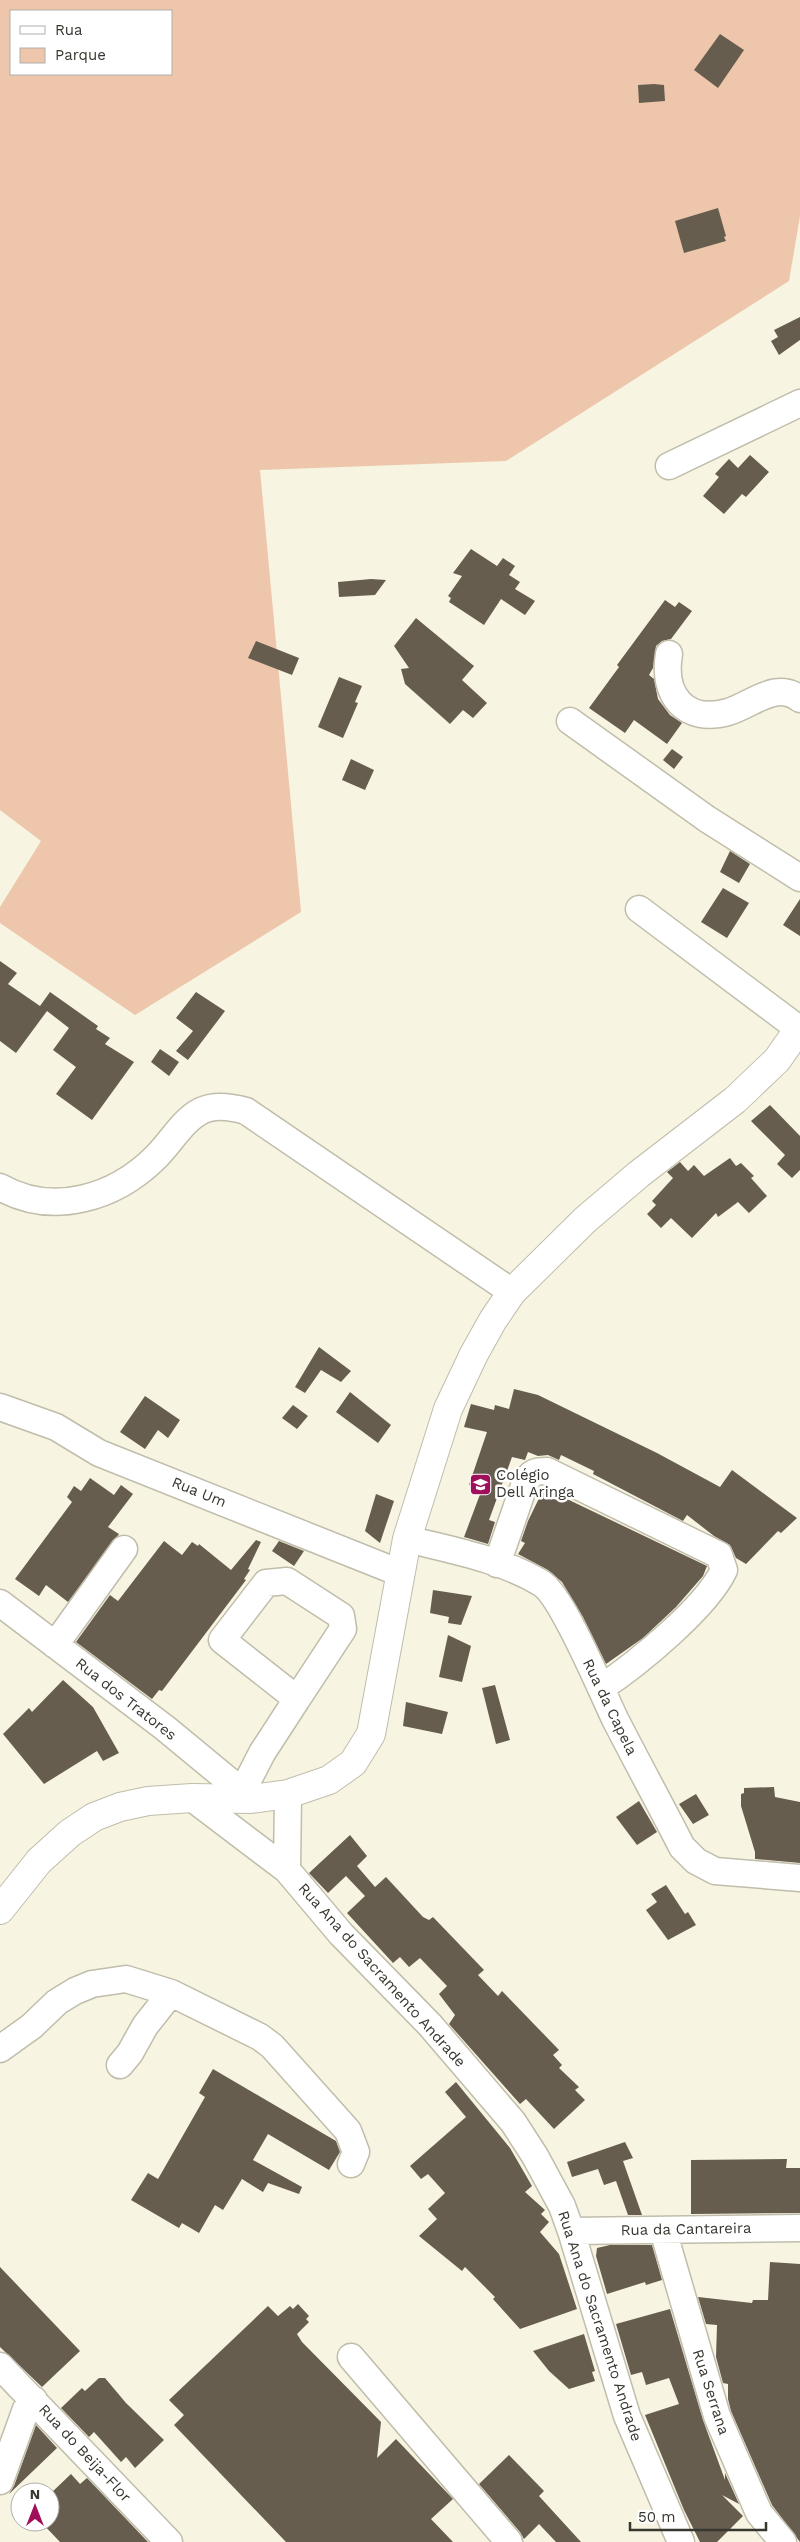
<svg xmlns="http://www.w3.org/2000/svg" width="800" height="2542" font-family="'Work Sans',sans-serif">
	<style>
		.green { fill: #edc6ab; fill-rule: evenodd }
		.building { fill: #665d4f }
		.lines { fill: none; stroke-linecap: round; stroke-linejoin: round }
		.minor-casing { stroke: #c0bdab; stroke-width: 29 }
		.major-casing { stroke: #c0bdab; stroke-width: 30 }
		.minor { stroke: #fff; stroke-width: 26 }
		.major { stroke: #fff; stroke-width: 28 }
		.labels { text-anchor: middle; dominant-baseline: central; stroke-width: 5; stroke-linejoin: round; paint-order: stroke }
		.poi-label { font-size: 15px; fill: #37362f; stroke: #fff; text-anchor: start }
		.street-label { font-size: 15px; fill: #37362f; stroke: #fff }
	</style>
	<rect width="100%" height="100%" fill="#f7f4e1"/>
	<path class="green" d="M0,0H800V216L789,281L506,461L260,470L301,912L135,1015L0,923V907L41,841L0,810ZM11,11H171V74H11Z"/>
	<path class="building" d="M720,34L744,50L718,88L694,70Z
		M654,84L664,85L665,101L639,103L638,85Z
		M718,208L726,236L724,237L726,241L684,253L675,221Z
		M800,317V340L779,355L771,341L778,337L774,330Z
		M750,455L769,472L746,497L742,494L724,514L703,496L719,477L715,474L729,459L738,468Z
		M471,549L497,566L503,558L515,566L509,575L520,582L515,589L535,601L525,615L501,599L484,625L449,602L451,598L448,596L462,576L453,573Z
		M371,579L386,580L375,595L339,597L338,582Z
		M665,600L675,607L679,602L692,611L671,639L662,641L656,646L653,668L649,675L654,679L658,699L670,715L682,723L667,744L634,720L625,733L589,708L619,667L617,665Z
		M416,618L474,666L462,680L487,703L473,718L463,710L450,724L405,684L401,669L409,668L394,646Z
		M256,641L299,658L292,675L248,658Z
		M339,677L362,686L355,702L358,703L343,738L318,727Z
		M672,749L683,757L674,769L663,760Z
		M351,759L374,770L365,790L342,780Z
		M730,851L750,864L739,883L720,872Z
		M723,888L749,903L727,938L701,922Z
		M800,899V936L783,925Z
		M0,961L17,973L8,984L40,1006L50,992L98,1026L96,1029L110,1038L105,1044L134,1062L92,1120L56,1094L76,1067L53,1050L69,1028L47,1011L16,1053L0,1041Z
		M196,992L225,1011L188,1060L176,1051L193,1031L176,1018Z
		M160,1049L179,1062L169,1076L151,1062Z
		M770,1105L800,1136V1170L792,1178L777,1164L785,1155L751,1121Z
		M730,1158L736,1166L741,1163L754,1176L751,1178L767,1196L749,1213L738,1202L718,1217L716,1213L692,1238L671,1218L661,1228L647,1214L656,1205L652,1201L673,1178L667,1172L680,1162L688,1171L694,1165L704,1176Z
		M319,1347L351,1371L341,1382L321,1370L305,1393L295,1387Z
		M514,1389L538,1395L657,1453L720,1487L732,1470L797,1518L781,1533L778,1531L746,1564L736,1558L730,1545L714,1536L687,1515L683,1521L593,1474L594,1471L561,1455L559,1460L548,1455L538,1456L528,1452L525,1460L512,1457L489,1520L495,1522L488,1544L464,1537L482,1489L469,1485L487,1432L464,1427L471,1404L494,1410L495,1405L509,1409Z
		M350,1392L391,1425L378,1443L336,1412Z
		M145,1396L180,1420L168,1438L158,1430L145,1449L120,1432Z
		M293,1405L308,1416L297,1429L282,1418Z
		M90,1478L114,1495L121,1485L133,1494L108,1527L119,1534L68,1602L46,1585L39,1596L15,1579L72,1502L67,1497L74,1486L81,1491Z
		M544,1488L707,1566L703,1576L676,1607L643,1638L606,1664L583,1617L562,1582L548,1570L518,1554L525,1543L521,1541L528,1521Z
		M376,1494L394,1501L380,1543L365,1531Z
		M256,1540L261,1542L248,1569L250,1570L244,1579L246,1580L162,1691L159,1690L152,1699L76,1642L110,1595L118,1601L164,1541L182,1555L192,1542L198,1546L199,1544L231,1570Z
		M279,1541L304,1551L294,1566L272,1551Z
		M433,1590L472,1596L461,1625L448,1623L449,1617L430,1613Z
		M448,1635L471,1646L462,1682L439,1677Z
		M63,1680L93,1707L119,1753L103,1761L97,1751L44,1784L3,1734L29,1708L32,1712Z
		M495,1685L510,1740L496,1744L482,1688Z
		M406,1702L448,1712L442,1734L403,1726Z
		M774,1787L775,1797L800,1802V1863L755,1859V1852L741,1806V1794L744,1793V1788Z
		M696,1794L709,1815L693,1824L679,1804Z
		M639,1801L657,1832L637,1845L616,1817Z
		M350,1835L367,1856L357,1866L375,1887L386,1877L423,1917L429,1920L433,1917L484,1970L478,1975L498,1996L502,1991L559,2050L553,2055L562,2065L559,2068L579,2087L575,2090L585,2100L554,2129L526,2099L520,2104L449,2024L455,2015L439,1994L447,1986L420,1958L409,1967L400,1957L393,1963L347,1913L365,1896L346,1876L328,1893L309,1873Z
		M666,1885L685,1914L688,1912L696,1925L668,1940L646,1910L657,1902L651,1894Z
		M213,2069L336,2141L340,2152L329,2170L268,2134L253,2160L302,2187L299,2194L268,2183L263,2192L242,2179L223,2210L215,2205L199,2233L182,2223L179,2228L131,2200L148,2173L158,2179L205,2097L199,2093Z
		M456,2082L510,2148L532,2186L525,2192L545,2210L541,2214L549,2222L540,2232L559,2254L577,2309L520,2329L493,2299L495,2297L465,2267L462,2271L419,2236L437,2219L428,2209L445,2193L428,2174L421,2179L410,2166L466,2117L445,2092Z
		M625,2142L633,2158L623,2161L642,2215H628L616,2181L604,2185L598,2169L572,2177L567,2162Z
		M787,2159L786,2168H800V2213L691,2214V2160Z
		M610,2245H652L662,2280L646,2285L645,2282L607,2294L596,2256L597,2248Z
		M770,2262L800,2264V2542L772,2505L731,2411L728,2399V2384L723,2383L716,2357L717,2325L706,2324L698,2297L752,2303L753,2300H768Z
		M0,2267L80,2351L42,2387L0,2347Z
		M298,2304L309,2316L306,2319L309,2322L297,2334L302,2342L381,2422L377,2458L396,2439L453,2499L431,2519L453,2542H286L174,2425L184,2415L169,2400L268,2306L278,2316L290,2306L293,2309Z
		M670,2309L703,2420L725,2480V2473L739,2504L722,2495L743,2516L717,2542H700L684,2510L645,2415L679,2404L669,2378L646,2385L642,2372L631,2375L616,2324Z
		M584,2334L595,2371L592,2372L595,2381L569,2389L549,2371L533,2351Z
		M99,2378H105L126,2403L164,2440L135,2468L126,2457L121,2462L94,2432L89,2437L61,2408L82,2388L85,2391Z
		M36,2425L57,2448L9,2494L14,2486Z
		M509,2455L544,2491L539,2496L581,2542H556L539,2524L524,2539L520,2532L479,2484Z
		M71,2474L80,2484L87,2478L148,2542H60L41,2522H50V2494Z"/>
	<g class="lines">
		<defs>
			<path id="minor" d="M669,466L800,403
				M669,654C662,695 685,724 728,712C752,705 776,680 800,699
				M570,721L707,819L800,878
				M639,909L799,1029
				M0,1187C53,1217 115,1198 156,1157C171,1142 183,1120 201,1111C215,1104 232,1107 246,1111L512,1292
				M0,1407L56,1427L99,1453L400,1573
				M407,1539C451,1550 501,1559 541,1583C562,1595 602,1692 615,1719C637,1762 660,1804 682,1847L696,1861L715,1871L800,1878
				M497,1564L525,1483C531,1472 535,1471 547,1471L719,1555L724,1570C706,1608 637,1664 601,1688
				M0,1603L165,1728L251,1799
				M55,1645L124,1549
				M242,1792L262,1753L297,1699L222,1640L266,1583L287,1581L341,1616L343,1629L297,1699
				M192,1798L287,1870L341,1934L430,2025L513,2122L535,2156L562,2206L571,2231L627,2416L681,2542
				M287,1870L288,1794
				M0,2049L32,2026L57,2002L75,1991L92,1984L126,1979L171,1993L260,2037L272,2046L348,2131L356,2152L351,2164
				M120,2065L130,2053L145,2026L171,1993
				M663,2230L717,2416L759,2513L783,2542
				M571,2231L800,2228
				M351,2357L509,2542
				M0,2366L169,2542
				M0,2481L26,2409L34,2400"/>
			<path id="major" d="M0,1910L39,1861L70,1833L94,1817L120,1807L148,1801L192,1798L251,1799L288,1794L329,1780L353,1763L371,1734L407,1539L448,1409L474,1354L493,1320L512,1292L585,1220L639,1174L735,1100L777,1060L800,1027"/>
		</defs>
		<use href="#minor" class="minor-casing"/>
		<use href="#major" class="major-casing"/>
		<use href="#minor" class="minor"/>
		<use href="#major" class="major"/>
	</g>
	<defs>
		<symbol id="school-square" viewBox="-11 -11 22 22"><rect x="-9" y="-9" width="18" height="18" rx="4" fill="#a0105a" stroke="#fff"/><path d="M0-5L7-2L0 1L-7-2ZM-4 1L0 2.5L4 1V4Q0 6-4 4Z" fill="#fff"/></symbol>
	</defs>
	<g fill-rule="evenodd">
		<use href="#school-square" x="468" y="1472" width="25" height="25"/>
	</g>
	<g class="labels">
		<g class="poi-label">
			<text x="496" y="1475">Colégio<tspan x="496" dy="17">Dell Aringa</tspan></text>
		</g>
		<g class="street-label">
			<text transform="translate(199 1492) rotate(22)">Rua Um</text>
			<text transform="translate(126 1699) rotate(38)">Rua dos Tratores</text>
			<text transform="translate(610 1707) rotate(64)">Rua da Capela</text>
			<text transform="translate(382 1975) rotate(48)">Rua Ana do Sacramento Andrade</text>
			<text transform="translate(686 2229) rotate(-1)">Rua da Cantareira</text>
			<text transform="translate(600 2326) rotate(72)">Rua Ana do Sacramento Andrade</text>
			<text transform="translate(711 2392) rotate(72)">Rua Serrana</text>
			<text transform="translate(85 2453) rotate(47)">Rua do Beija-Flor</text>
		</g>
	</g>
	<rect x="10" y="10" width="162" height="65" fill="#ffffff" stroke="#afafac"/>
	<rect x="20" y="26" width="25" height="8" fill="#ffffff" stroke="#afafac"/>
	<text x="55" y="35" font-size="15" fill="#37362f">Rua</text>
	<rect x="20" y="48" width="25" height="15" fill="#edc6ab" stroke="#afafac"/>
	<text x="55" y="60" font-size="15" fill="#37362f">Parque</text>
	<g transform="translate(35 2507)"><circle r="24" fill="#ffffff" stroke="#afafac"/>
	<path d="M0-4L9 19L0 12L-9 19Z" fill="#a0105a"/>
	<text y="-8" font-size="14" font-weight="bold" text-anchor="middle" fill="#37362f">N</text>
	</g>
	<path d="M630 2522v8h136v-8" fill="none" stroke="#37362f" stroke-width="2.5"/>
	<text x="638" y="2522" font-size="15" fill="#37362f" stroke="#ffffff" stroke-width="4" paint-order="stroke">50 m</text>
</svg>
